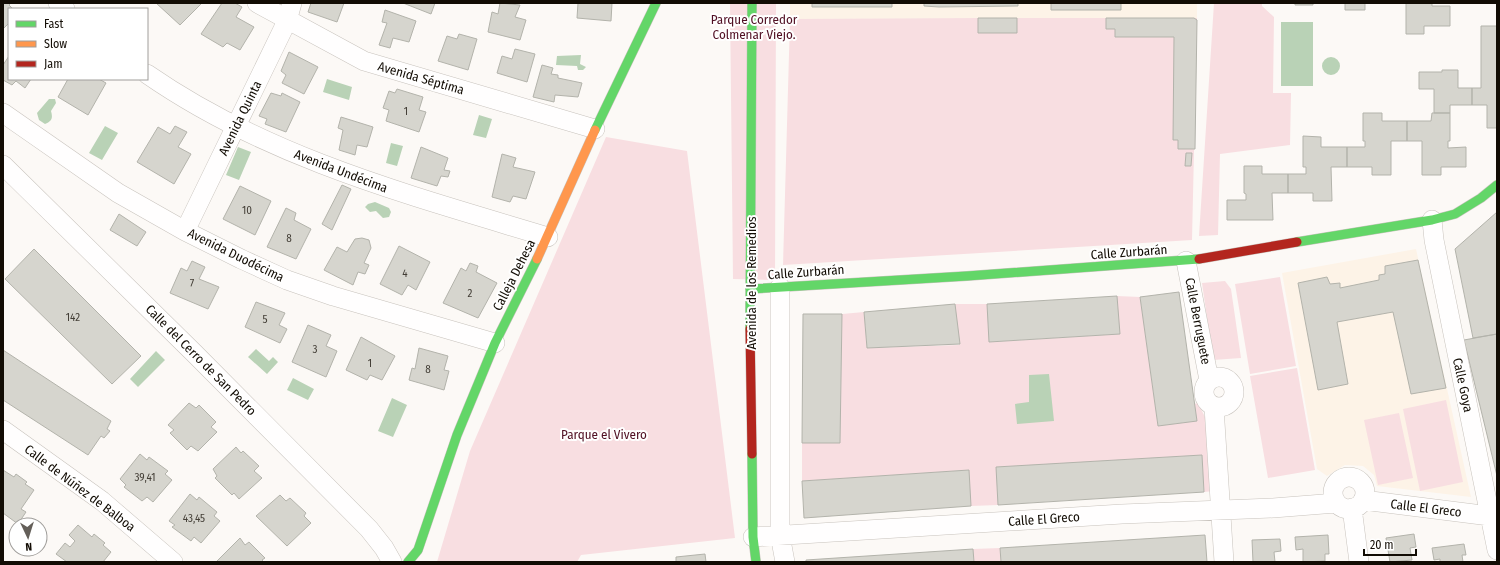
<svg xmlns="http://www.w3.org/2000/svg" width="1500" height="565" font-family="'Fira Sans Condensed',sans-serif">
	<style>
		.built { fill: #fdf3e7 }
		.green { fill: #f8dee1 }
		.water { fill: #b9d2b6 }
		.building { fill: #d6d5ce; stroke: #b3b3ab }
		.lines { fill: none; stroke-linecap: round; stroke-linejoin: round }
		.street-casing { stroke: #c8c3bd; stroke-width: 20 }
		.fast-casing { stroke: #c8c3bd; stroke-width: 10 }
		.slow-casing { stroke: #c8c3bd; stroke-width: 10 }
		.jam-casing { stroke: #c8c3bd; stroke-width: 10 }
		.street { stroke: #fffefe; stroke-width: 19 }
		.fast { stroke: #63d668; stroke-width: 9 }
		.slow { stroke: #ff974d; stroke-width: 9 }
		.jam { stroke: #b3261e; stroke-width: 9 }
		.labels { text-anchor: middle; dominant-baseline: central; stroke-width: 4; stroke-linejoin: round; paint-order: stroke }
		.number-label { font-size: 11px; fill: #433e36 }
		.park-label { font-size: 13px; fill: #511024; stroke: #fff }
		.street-label { font-size: 13px; fill: #120c04; stroke: #fff }
	</style>
	<rect width="100%" height="100%" fill="#fcf9f6"/>
	<path class="built" d="M790,3H1197V18L790,19Z
		M1416,249L1471,497L1377,486L1374,475L1363,466L1345,465L1327,476L1317,469L1282,273Z"/>
	<path class="green" d="M730,3H776L775,280L733,279Z
		M1214,3H1262V6L1274,17L1273,93H1291L1290,145L1220,154L1218,235L1199,236Z
		M978,18H1197L1192,240L783,265L790,19Z
		M606,137L687,151L735,538L581,555L577,562H437L470,451Z
		M1280,277L1296,366L1250,374L1235,284Z
		M1225,281L1231,289L1241,358L1213,360L1202,283Z
		M1117,296L1140,297L1158,426L1196,421L1194,404L1198,403L1207,421L1214,491L1204,492L1202,455L997,467L998,505L971,506L968,470L802,481V443H840L842,314L864,312L867,348L959,345L955,304H987L990,342L1119,334Z
		M1297,368L1315,470L1268,478L1250,376Z
		M1446,400L1463,482L1420,491L1403,409Z
		M1399,413L1413,478L1378,485L1364,420Z
		M1000,548L1001,562H974L973,549Z"/>
	<path class="water" d="M1281,22H1313V86H1281Z
		M581,55L580,64L586,67L583,70H578L577,66L556,65L557,56Z
		M1322 66a9 9 0 1 1 18 0a9 9 0 1 1-18 0Z
		M327,79L352,87L349,100L323,92Z
		M49,99H55L56,103L51,111C53,118 52,121 45,124L39,120L37,113Z
		M479,115L492,119L486,138L473,135Z
		M105,126L118,133L102,160L89,153Z
		M391,143L403,146L397,166L386,163Z
		M238,147L251,152L239,180L226,175Z
		M375,202L389,208L391,212L389,217L383,218L376,211L370,212L365,207L368,204Z
		M256,349L269,361L273,357L278,362L267,374L248,357Z
		M156,351L165,360L138,387L130,379Z
		M1049,374L1054,421L1017,424L1015,404L1029,402V375Z
		M293,378L314,389L308,400L287,390Z
		M392,398L407,405L393,437L378,431Z"/>
	<path class="building" d="M3,3H11L9,5L13,9H9V23L3,29Z
		M156,3H202L180,25Z
		M222,3H235L242,7L236,17L254,27L240,50L227,43L223,47L201,34Z
		M311,3H344L337,22L308,12Z
		M403,3H435L431,14Z
		M500,3L520,5L515,17L526,20L520,40L488,32L492,12L498,14Z
		M578,3H612L611,21L577,18Z
		M812,3H892V7H812Z
		M924,3H1018V6L939,7L924,6Z
		M1051,3H1121V10H1051Z
		M1295,3H1313V5H1295Z
		M1345,3H1365V10H1345Z
		M1406,3H1432V6H1450V26H1424V34H1406Z
		M385,10L416,21L409,42L393,38L390,48L379,45L387,23L382,22Z
		M978,18H1017V33H978Z
		M1106,18H1194L1197,20L1195,149H1178V140H1173L1174,37H1115V29H1106Z
		M1481,26H1497V128H1487V105H1472V88H1481Z
		M459,34L477,39L468,70L438,61L447,36L457,39Z
		M515,49L535,54L527,82L497,73L502,56L512,59Z
		M289,52L318,67L304,94L282,83L286,75L281,71Z
		M9,56V79H31L25,88L16,81L12,85L3,80V65Z
		M542,65L553,68L551,74L558,75V78L582,83L578,97L555,95L554,102L533,97Z
		M1442,70H1458V88H1472V105H1450V113H1434V89H1419V72H1442Z
		M68,79H99L106,83L88,115L58,97Z
		M397,89L423,97L419,110L426,112L419,132L386,121L389,110L383,108L389,91L395,93Z
		M271,93L281,96L282,93L300,102L286,132L265,124L267,119L259,116Z
		M1363,113H1382V121H1407V141H1391V175H1372V167H1347V147H1365V141H1363Z
		M1432,113H1450V141H1448V148L1466,147V167H1441V175H1422V141H1407V121H1431Z
		M341,117L373,127L367,147L357,145L355,155L339,150L343,130L338,128Z
		M175,126L187,132L178,147L191,154L174,184L137,162L158,127L170,134Z
		M1303,136L1321,137V147H1347V167H1331L1332,201H1313V193H1288V174H1306V167H1303Z
		M421,147L448,158L444,170L450,171L448,177L441,176L437,186L411,178Z
		M1186,153H1192L1191,166H1185Z
		M502,154L516,158L513,167L535,172L526,199L513,196L510,202L492,197Z
		M1244,166H1262V174H1288V193H1272L1273,220H1227V200H1246V194L1244,193Z
		M342,185L351,189L332,230L322,224Z
		M240,186L271,201L255,235L223,219Z
		M286,208L296,213L294,220L311,229L296,259L267,247Z
		M1497,212V334L1473,338L1455,249Z
		M119,214L146,232L137,246L110,230Z
		M362,238L369,240L371,248L364,263L369,265L365,274L358,272L353,285L324,270L337,247L347,252L355,239Z
		M399,246L430,262L416,290L408,285L402,295L380,284Z
		M34,249L141,356L112,384L5,279Z
		M1418,260L1446,388L1411,394L1393,312L1337,322L1348,384L1318,390L1298,283L1327,277L1330,284L1340,283V288L1379,280V275L1385,274V266Z
		M192,261L205,267L199,279L219,287L208,309L170,293L181,268L187,271Z
		M470,263L478,266L476,272L497,283L478,318L443,303L461,268L466,271Z
		M1179,292L1197,421L1158,426L1140,297Z
		M1117,296L1120,334L989,342L987,304Z
		M256,302L285,313L279,325L287,329L280,343L245,327Z
		M955,304L960,344L867,348L864,312Z
		M803,314H842L840,443H802Z
		M308,325L331,335L326,346L337,351L326,377L292,362Z
		M1497,334V476L1464,340Z
		M361,337L395,356L382,380L370,375L367,380L346,370Z
		M419,348L448,356L444,370L449,371L444,390L409,380L412,368L415,369Z
		M3,350L111,421L107,429L110,431L104,438L101,436L88,455L3,400Z
		M189,403L196,408L199,405L216,422L211,427L217,432L198,451L191,446L187,450L170,433L174,430L168,425Z
		M236,447L241,453L243,451L259,466L254,471L262,478L239,499L234,493L232,495L215,478L217,476L213,469Z
		M140,454L147,460L149,457L168,471L165,474L172,480L153,502L147,497L142,501L124,487L126,485L120,479Z
		M1202,455L1204,492L998,505L996,467Z
		M3,470L14,477L16,474L27,482L25,484L34,490L21,509L26,512L18,524L3,513Z
		M969,470L971,506L804,518L802,481Z
		M190,494L197,500L199,497L217,512L214,516L220,521L201,543L194,537L191,541L172,527L175,525L169,521Z
		M280,495L286,501L290,498L306,513L304,516L311,523L287,546L256,516Z
		M78,525L92,537L94,534L105,543L103,545L111,552L103,562H67L56,554L65,543L70,547L75,541L69,535Z
		M1414,534L1416,547L1410,548L1412,560L1390,562L1386,538Z
		M1205,535L1207,562H1001L1000,548Z
		M1328,535L1329,554H1325V561L1303,562V549L1296,550L1295,537Z
		M240,538L245,545L249,542L265,558L262,560L264,562H216Z
		M1280,539L1281,551L1274,552L1275,562H1253L1252,540Z
		M1464,544L1466,555H1462L1463,562H1440V559L1434,560L1432,548Z
		M973,549L974,562H806V560Z
		M705,554L706,562H676V557Z"/>
	<g class="lines">
		<defs>
			<path id="street" d="M58,3L65,9
				M257,3L364,61L595,129
				M147,74C268,158 409,195 548,237
				M3,113L118,193L185,231L241,259L287,280L333,296L495,343
				M3,165L194,353L369,529L384,548L392,562
				M1432,220L1434,240L1497,550
				M185,231L287,21L292,3
				M1186,261L1209,380
				M780,287V535L785,562
				M1204 392a15 15 0 1 1 30 0a15 15 0 1 1-30 0Z
				M1214,407L1224,562
				M3,430L102,501L173,562
				M1333 493a16 16 0 1 1 32 0a16 16 0 1 1-32 0Z
				M1363,500L1490,516L1497,514
				M1352,508L1359,562
				M753,537L1122,514L1273,508L1336,503"/>
			<path id="fast" d="M595,130L656,3
				M1297,242L1432,220L1455,214L1481,198L1497,185
				M750,289L967,276L1199,259
				M750,329L752,3
				M752,454L753,537L756,562
				M408,562L418,550L457,435L495,343L537,259"/>
			<path id="slow" d="M537,259L595,130"/>
			<path id="jam" d="M1199,259L1297,242
				M750,329L752,454"/>
		</defs>
		<use href="#street" class="street-casing"/>
		<use href="#fast" class="fast-casing"/>
		<use href="#slow" class="slow-casing"/>
		<use href="#jam" class="jam-casing"/>
		<use href="#street" class="street"/>
		<use href="#fast" class="fast"/>
		<use href="#slow" class="slow"/>
		<use href="#jam" class="jam"/>
	</g>
	<g class="labels">
		<g class="number-label">
			<text x="406" y="111">1</text>
			<text x="247" y="210">10</text>
			<text x="289" y="238">8</text>
			<text x="405" y="273">4</text>
			<text x="192" y="283">7</text>
			<text x="470" y="293">2</text>
			<text x="73" y="317">142</text>
			<text x="265" y="319">5</text>
			<text x="315" y="349">3</text>
			<text x="370" y="363">1</text>
			<text x="428" y="369">8</text>
			<text x="145" y="477">39,41</text>
			<text x="194" y="518">43,45</text>
		</g>
		<g class="park-label">
			<text x="754" y="19">Parque Corredor<tspan x="754" dy="15">Colmenar Viejo.</tspan></text>
			<text x="604" y="434">Parque el Vivero</text>
		</g>
		<g class="street-label">
			<text transform="translate(421 78) rotate(16)">Avenida Séptima</text>
			<text transform="translate(240 118) rotate(-64)">Avenida Quinta</text>
			<text transform="translate(341 171) rotate(21)">Avenida Undécima</text>
			<text transform="translate(1129 252) rotate(-4)">Calle Zurbarán</text>
			<text transform="translate(236 255) rotate(26)">Avenida Duodécima</text>
			<text transform="translate(806 272) rotate(-4)">Calle Zurbarán</text>
			<text transform="translate(514 275) rotate(-63)">Calleja Dehesa</text>
			<text transform="translate(751 283) rotate(-90)">Avenida de los Remedios</text>
			<text transform="translate(1198 321) rotate(79)">Calle Berruguete</text>
			<text transform="translate(201 360) rotate(45)">Calle del Cerro de San Pedro</text>
			<text transform="translate(1463 385) rotate(78)">Calle Goya</text>
			<text transform="translate(80 488) rotate(37)">Calle de Núñez de Balboa</text>
			<text transform="translate(1426 508) rotate(7)">Calle El Greco</text>
			<text transform="translate(1044 519) rotate(-4)">Calle El Greco</text>
		</g>
	</g>
	<rect width="1500" height="565" fill="none" stroke="#120c04" stroke-width="8"/>
	<rect x="8" y="8" width="140" height="72" fill="#ffffff" stroke="#a09e9b"/>
	<rect x="16" y="21" width="20" height="6" fill="#63d668" stroke="#a09e9b"/>
	<text x="44" y="28" font-size="12" fill="#120c04">Fast</text>
	<rect x="16" y="41" width="20" height="6" fill="#ff974d" stroke="#a09e9b"/>
	<text x="44" y="48" font-size="12" fill="#120c04">Slow</text>
	<rect x="16" y="61" width="20" height="6" fill="#b3261e" stroke="#a09e9b"/>
	<text x="44" y="68" font-size="12" fill="#120c04">Jam</text>
	<g transform="translate(28 537) rotate(176)"><circle r="19" fill="#ffffff" stroke="#a09e9b"/>
	<path d="M0-3L7 15L0 10L-7 15Z" fill="#645f59"/>
	<text y="-6" font-size="11" font-weight="bold" text-anchor="middle" fill="#120c04">N</text>
	</g>
	<path d="M1364 549v6h52v-6" fill="none" stroke="#120c04" stroke-width="2"/>
	<text x="1370" y="549" font-size="12" fill="#120c04" stroke="#ffffff" stroke-width="3" paint-order="stroke">20 m</text>
</svg>
